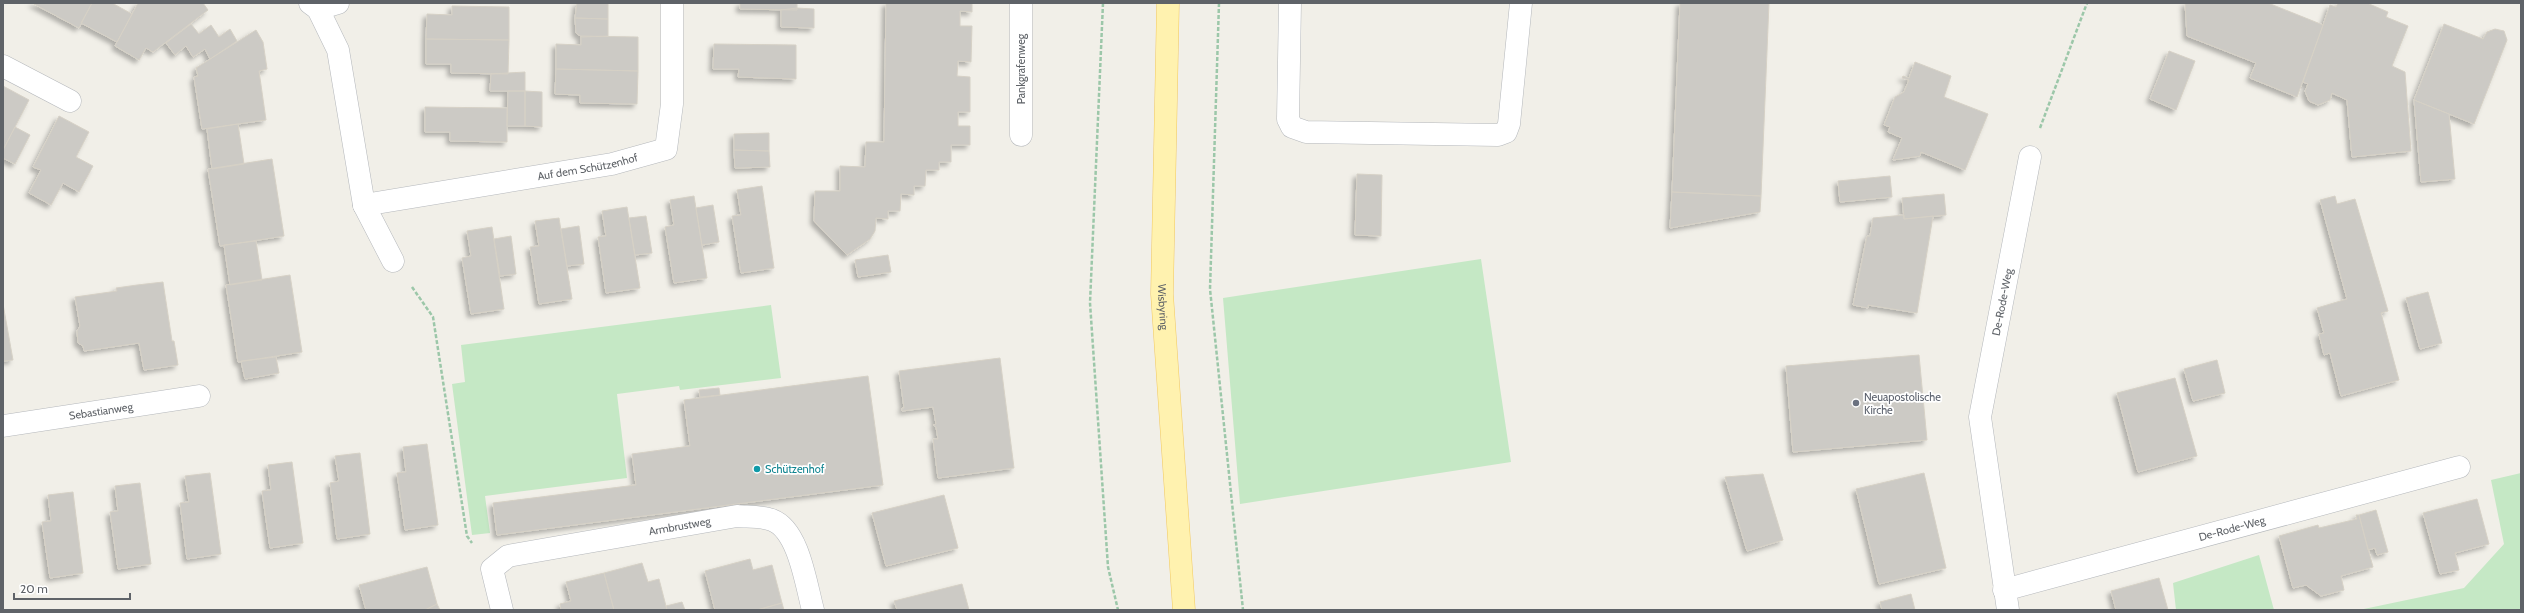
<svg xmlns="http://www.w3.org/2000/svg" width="2524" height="613" font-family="Cabin,sans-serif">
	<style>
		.green { fill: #c5e8c5 }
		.building { fill: #cccac5; stroke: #d6d1c6; filter: url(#shadow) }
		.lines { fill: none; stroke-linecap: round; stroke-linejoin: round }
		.minor-casing { stroke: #b5b8bc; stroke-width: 23 }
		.major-casing { stroke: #f2c960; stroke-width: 23 }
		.path { stroke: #9cc7a9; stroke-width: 2.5; stroke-dasharray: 4 2; stroke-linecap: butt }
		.minor { stroke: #fff; stroke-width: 22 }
		.major { stroke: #fff2af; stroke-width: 22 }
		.worship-dot { fill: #6b7280; stroke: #fff; stroke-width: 1.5 }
		.culture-dot { fill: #0f9aa8; stroke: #fff; stroke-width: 1.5 }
		.labels { text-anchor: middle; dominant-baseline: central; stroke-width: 3.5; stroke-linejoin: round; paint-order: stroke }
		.street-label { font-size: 11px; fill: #5f6368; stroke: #fff }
		.worship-label { font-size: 11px; fill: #5b616d; stroke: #fff; text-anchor: start }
		.culture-label { font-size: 11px; fill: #0d838f; stroke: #fff; text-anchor: start }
	</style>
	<defs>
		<filter id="shadow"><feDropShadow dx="-3.5" dy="3.5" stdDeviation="2" flood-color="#0004"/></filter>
	</defs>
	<rect width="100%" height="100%" fill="#f1efe8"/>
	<path class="green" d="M1481,259L1511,462L1240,504L1223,298Z
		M771,305L781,378L680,390L679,386L617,394L627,478L485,496L490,533L472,535L452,384L465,382L461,345Z
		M2521,473V610H2359L2464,588L2504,544L2491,480Z
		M2259,555L2274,610H2176L2173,583Z"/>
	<path class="building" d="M32,3H92L79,28Z
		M92,3H112L132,14L117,42L81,23Z
		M138,3H203L208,10L153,52L146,48L139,60L115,46Z
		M608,3V19L575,18L577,3Z
		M740,3H797V10L740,9Z
		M886,3H972V12L960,11V26H972L971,62L958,61L957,76L970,77V112H958V126H970V145H951V162H939V170H926L925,186H914V195L901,194L900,211H888V219L876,218L875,231L870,239L847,255L814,221L815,191H840V166L865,167L866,142H884Z
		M1680,3H1769L1761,196L1672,192Z
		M2185,3H2268L2323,25L2297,97L2250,78L2256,63L2187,36Z
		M2338,3H2367L2388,12L2386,17L2408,26L2392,66L2405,72L2411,151L2352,157L2347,100L2332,93L2330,100L2318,105L2309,101L2305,91L2308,84L2303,82L2330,5L2336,7Z
		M452,6L509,7V40L426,39L427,14L452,15Z
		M797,8L814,9V28L781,27V10Z
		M575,18L608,19V36L582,37L576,33Z
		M191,24L199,34L211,25L219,37L230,29L237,41L210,59L205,49L193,57L186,46L175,55L166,43Z
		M2444,24L2483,39L2487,32L2495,29L2504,31L2507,40L2474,124L2414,100Z
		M256,30L263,42L267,69L259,71L266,120L202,129L194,77L198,76L196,68Z
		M581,36L638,37V71L556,69V44L581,45Z
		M426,39L509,40L508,74L451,73V64H426Z
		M714,44L796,45V79L738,77L739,69H713Z
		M2169,51L2195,61L2176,110L2150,99Z
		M1915,62L1951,76L1944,97L1988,114L1965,170L1921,152L1920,156L1893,160L1902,138L1888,132L1890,127L1884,125L1895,97L1904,92L1909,80L1902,78L1903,76L1909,78Z
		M556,69L638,71L637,104L580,103V95L555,94Z
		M525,72V91H490L491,74Z
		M3,86L29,100L3,150Z
		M508,91H525V126H507Z
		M525,91L542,92V127L525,126Z
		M2414,100L2449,114L2455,179L2421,182Z
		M425,107L507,108V142L450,141V132H425Z
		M59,116L89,132L76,157L93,166L79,192L63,183L51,205L29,193L41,170L33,167Z
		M238,124L244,164L212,169L207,129Z
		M15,127L30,135L15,164L3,158V150Z
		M769,133V151L734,150V134Z
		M734,150L769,151L770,167L735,168Z
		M272,159L284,236L220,246L208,169Z
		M1357,174L1382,175L1381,236L1355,235Z
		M1890,176L1892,197L1840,202L1838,181Z
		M762,186L774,268L741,273L732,216L741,215L737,190Z
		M1672,192L1761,196L1760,212L1670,228Z
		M1944,194L1946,215L1904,219L1902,198Z
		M694,196L707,278L674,283L665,227L674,225L670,200Z
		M2335,196L2337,204L2355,199L2388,311L2381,313L2399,380L2341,396L2330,353L2324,355L2319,334L2324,333L2317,308L2347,299L2320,200Z
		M713,205L719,242L702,245L696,208Z
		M627,207L640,288L606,293L598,237L606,236L602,211Z
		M1904,215V219L1933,216L1917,313L1868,305V308L1853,305L1867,236H1870L1873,218Z
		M646,216L652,253L635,255L629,218Z
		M559,218L572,299L539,304L530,247L539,246L535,221Z
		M579,226L584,264L567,266L561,229Z
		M492,227L504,309L471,314L462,258L471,256L467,231Z
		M511,236L516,274L500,276L494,239Z
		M256,241L262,280L230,285L224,245Z
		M888,255L891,272L858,277L855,260Z
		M290,275L302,352L238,362L226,285Z
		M163,282L172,341H174L178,365L144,370L139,343L84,351L83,346L78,343L77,331L80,326L75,297L117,291L116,288L137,285Z
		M2428,292L2442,343L2420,349L2406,298Z
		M3,304L13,360L3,361Z
		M1919,355L1927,440L1793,452L1786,366Z
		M276,357L279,373L245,379L241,361Z
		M1000,358L1014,468L938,478L933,439H938L936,427L933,425L936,424L933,407L902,411V408H904L899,371Z
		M2217,360L2225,393L2193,401L2184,369Z
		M868,376L883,485L497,535L493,503L636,485L632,454L690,446L684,400Z
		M2175,378L2197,456L2138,472L2117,393Z
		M719,388L720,395L700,397L699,390Z
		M427,444L438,525L405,530L397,473L406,472L403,447Z
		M360,453L370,534L337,539L330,483L339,481L335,456Z
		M292,462L303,543L270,548L262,491L271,490L268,465Z
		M210,473L221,554L187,559L180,503L189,502L185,476Z
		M1924,473L1946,568L1879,584L1856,489Z
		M1763,474L1783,540L1747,551L1725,477Z
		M140,483L151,564L118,569L110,512L118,511L115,486Z
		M73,492L83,573L50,578L42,522L51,521L48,495Z
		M944,495L958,548L886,566L872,513Z
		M2477,499L2489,544L2455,553L2459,570L2440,574L2423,513Z
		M2376,510L2388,552L2377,555L2375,548L2368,550L2359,515Z
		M2356,515H2359L2373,567L2341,576L2344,590L2321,596L2306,585L2293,588L2279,536L2318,525L2319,528L2357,519Z
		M750,559L753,570L772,565L782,603L757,610H715L705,571Z
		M642,563L648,582L659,579L667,610H614L604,573Z
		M427,567L437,604L425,610H366L359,585Z
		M604,573L614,610H561L560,604L571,601L566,582Z
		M2159,578L2168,610H2116L2111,591Z
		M962,584L969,610H897L894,601Z
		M1911,594L1915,610H1882L1880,602Z
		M682,602L685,610H667L666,606Z
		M782,603L784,610H757Z
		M437,604L440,610H425Z"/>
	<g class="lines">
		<defs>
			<g id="minor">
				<path d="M310,3L318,9L338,50L364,205"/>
				<path d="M1290,3L1288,119L1292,127L1306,132L1498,135L1506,132L1509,124L1521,3"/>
				<path d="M318,9L338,3"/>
				<path d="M3,66L70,101"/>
				<path d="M1021,135V3"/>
				<path id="s1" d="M393,261L364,205L612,164L666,149L672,104V3"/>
				<path id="s2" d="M3,426L199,396"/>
				<path id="s3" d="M2004,590L2459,467"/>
				<path id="s4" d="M502,610L492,569L508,556L737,516C747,517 762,516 772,520C799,530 806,585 813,610"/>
				<path id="s5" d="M2008,610L1980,417L2030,157"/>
			</g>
			<g id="major">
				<path id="s6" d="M1168,3L1162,294L1184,610"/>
			</g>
		</defs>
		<use href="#minor" class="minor-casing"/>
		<use href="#major" class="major-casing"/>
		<path class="path" d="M1103,3L1090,303L1108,567L1118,610
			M1219,3L1210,289L1243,610
			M2040,128L2087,3
			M412,287L433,317L467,536L472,543"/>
		<use href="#minor" class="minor"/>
		<use href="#major" class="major"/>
	</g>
	<circle class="worship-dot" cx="1856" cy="403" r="4"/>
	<circle class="culture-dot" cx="757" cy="469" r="4"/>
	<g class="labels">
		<g class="street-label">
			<text transform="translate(1021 69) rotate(-90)">Pankgrafenweg</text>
			<text stroke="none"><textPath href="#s1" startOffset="290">Auf dem Schützenhof</textPath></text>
			<text stroke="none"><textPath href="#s5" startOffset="312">De-Rode-Weg</textPath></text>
			<text stroke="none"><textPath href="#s6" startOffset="304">Wisbyring</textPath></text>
			<text stroke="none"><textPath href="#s2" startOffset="99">Sebastianweg</textPath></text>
			<text stroke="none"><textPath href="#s4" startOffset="237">Armbrustweg</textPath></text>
			<text stroke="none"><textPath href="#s3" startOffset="236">De-Rode-Weg</textPath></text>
		</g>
		<g class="worship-label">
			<text x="1864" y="397">Neuapostolische<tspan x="1864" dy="13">Kirche</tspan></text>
		</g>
		<g class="culture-label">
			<text x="765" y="469">Schützenhof</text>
		</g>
	</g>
	<rect width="2524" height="613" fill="none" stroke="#5f6368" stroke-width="8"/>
	<path d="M14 593v6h116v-6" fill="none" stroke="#5f6368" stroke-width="2"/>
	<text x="20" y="593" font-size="12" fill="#5f6368" stroke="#ffffff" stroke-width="3" paint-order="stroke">20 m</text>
</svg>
